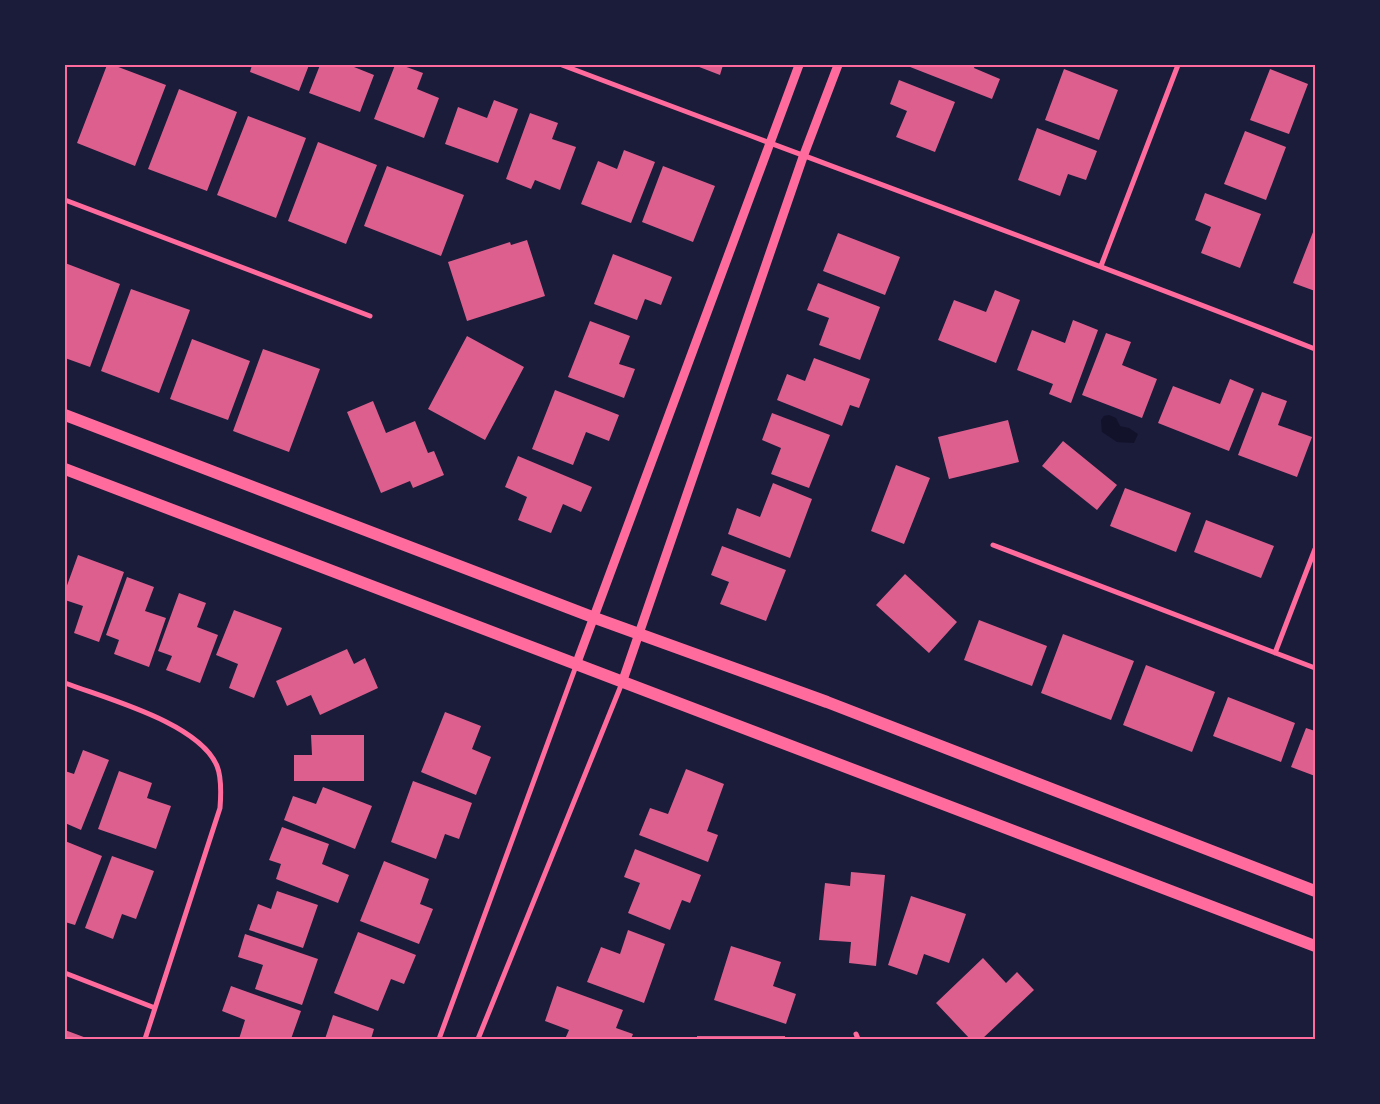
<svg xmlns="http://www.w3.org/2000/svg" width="1380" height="1104" font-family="'Work Sans',sans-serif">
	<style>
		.water { fill: #12122b }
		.building { fill: #dd5f8e }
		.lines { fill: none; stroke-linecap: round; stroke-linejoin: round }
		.minor { stroke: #ff6b9d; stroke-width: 5 }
		.tertiary { stroke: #ff6b9d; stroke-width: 9 }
		.primary { stroke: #ff6b9d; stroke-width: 12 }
		.neatline { fill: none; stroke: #ff6b9d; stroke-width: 2 }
	</style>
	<rect width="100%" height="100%" fill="#1b1b3a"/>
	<path class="water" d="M1109,415L1116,418L1120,426L1129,428L1138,434L1134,443L1117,442L1102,432L1101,420L1104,416Z"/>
	<path class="building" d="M107,65H113L166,85L135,166L77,143Z
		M252,65H309L299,91L250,72Z
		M320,65H349L374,75L360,112L309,93Z
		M395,65H401L423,73L417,89L439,98L424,138L374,119Z
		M694,65H723L720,75Z
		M905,65H975L974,68L1000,79L992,99Z
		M1064,69L1118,90L1099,140L1045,120Z
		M1270,69L1308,84L1289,134L1250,120Z
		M899,80L955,102L935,152L896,137L907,111L890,104Z
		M179,89L237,112L207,191L148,169Z
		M494,100L518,109L498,163L445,144L458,107L487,118Z
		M530,113L558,123L552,139L576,147L560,190L535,180L531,189L506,179Z
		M248,116L306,138L276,218L217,195Z
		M1037,128L1097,151L1086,180L1068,174L1060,196L1018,180Z
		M1245,131L1286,147L1266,200L1224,184Z
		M318,142L377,165L346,244L288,221Z
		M624,150L655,162L631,223L581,204L598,161L617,169Z
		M387,166L464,195L441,256L364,226Z
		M663,166L715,186L693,242L642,222Z
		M1205,193L1261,214L1240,268L1201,253L1211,227L1195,220Z
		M1315,227V291L1293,283Z
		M838,233L900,257L885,295L823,271Z
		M527,240L545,296L467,321L448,262L510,242L511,245Z
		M613,254L672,277L661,305L645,299L637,320L594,304Z
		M65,263L120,284L90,367L65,358Z
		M818,283L880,307L860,360L819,345L829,318L807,310Z
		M131,289L190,310L159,393L101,371Z
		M995,290L1020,300L996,363L938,340L954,300L986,312Z
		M1073,320L1098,330L1071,403L1049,394L1053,384L1017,370L1032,330L1065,343Z
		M590,321L630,336L619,364L635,369L624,398L568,377Z
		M1106,333L1131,342L1122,365L1157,379L1142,418L1082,395Z
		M467,336L524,367L485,440L428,409Z
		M192,339L250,361L228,420L170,399Z
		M263,349L320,369L289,452L233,431Z
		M814,358L870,379L859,408L850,405L842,426L777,400L787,374L805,381Z
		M1230,379L1254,389L1229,451L1158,423L1173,386L1220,404Z
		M555,390L619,415L609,441L586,432L573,465L532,449Z
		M1262,392L1287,401L1278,425L1312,437L1297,477L1238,455Z
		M373,401L386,433L415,421L428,453L434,451L444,475L413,488L410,481L381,493L347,412Z
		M772,413L830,435L809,488L771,474L781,448L762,440Z
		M1008,420L1019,462L949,479L938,437Z
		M1063,441L1117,485L1097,510L1042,466Z
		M518,456L592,487L581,512L563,504L551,533L518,520L527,497L505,487Z
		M896,465L930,478L904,544L871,531Z
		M773,483L812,499L790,558L728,534L737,508L760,517Z
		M1125,488L1191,513L1176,552L1110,526Z
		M1206,520L1274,546L1261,578L1194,552Z
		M722,546L786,570L766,621L720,604L729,582L711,575Z
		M78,555L124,572L99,642L74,633L83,606L65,600V591Z
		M905,574L957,622L929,653L876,605Z
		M127,577L154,587L145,611L166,618L149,667L114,654L119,640L106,635Z
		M179,593L206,603L197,627L218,635L200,683L166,670L172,656L158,651Z
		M234,610L282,628L254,698L229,688L238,664L216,655Z
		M979,620L1047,646L1032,686L964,660Z
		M1063,634L1134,661L1111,720L1041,693Z
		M347,649L354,664L365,658L378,688L320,715L311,695L287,706L276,681Z
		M1146,665L1215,692L1192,752L1123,725Z
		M1228,697L1295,723L1281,762L1213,736Z
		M445,712L481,726L472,749L491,757L476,795L421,772Z
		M1306,728L1315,731V776L1291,767Z
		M311,735H364V781H294V755H312Z
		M83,750L109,760L81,830L65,823V771L74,774Z
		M686,769L724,784L707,831L718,835L708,862L639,835L650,808L668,814Z
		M119,771L152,783L147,798L171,806L156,849L98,829Z
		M413,781L472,803L459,839L445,834L436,859L391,842Z
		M323,787L372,806L355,849L284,820L293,796L316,804Z
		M282,827L329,844L322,864L349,875L338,903L276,879L281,864L269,860Z
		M65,841L102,856L75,925L65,922Z
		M635,849L701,875L690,903L682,900L670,930L628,913L640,883L624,877Z
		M112,856L154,871L136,919L122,914L113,939L85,928Z
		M384,861L429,879L420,904L433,909L419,944L360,921Z
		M851,872L885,875L876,966L849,963L851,942L819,940L825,883L850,886Z
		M277,891L318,905L303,948L249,930L258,904L271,909Z
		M911,896L966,914L949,963L924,954L917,975L888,965Z
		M628,930L665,944L644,1003L587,982L601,947L620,954Z
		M358,932L416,955L404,984L391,979L378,1011L334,993Z
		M245,934L318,959L302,1005L255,989L263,965L238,957Z
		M731,946L781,962L773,986L796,994L786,1024L714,1000Z
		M983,958L1006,983L1017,972L1034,990L982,1039H970L936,1003Z
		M231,986L301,1011L291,1039H239L245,1020L222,1011Z
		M557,986L623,1010L616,1028L633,1034L631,1039H565L569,1030L545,1021Z
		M333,1015L374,1029L371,1039H325Z
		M65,1030L89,1039H65Z
		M697,1036H785V1039H697Z"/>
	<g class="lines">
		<path class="minor" d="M562,65C813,160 1065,251 1315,349
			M65,200L370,316
			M1101,266L1178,65
			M993,545L1315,668
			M1275,653L1315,549
			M65,683C107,699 199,723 217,766C222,778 221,795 220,808L145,1039
			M65,973L155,1008
			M856,1034L858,1039
			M439,1039L576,666
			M478,1039L622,683"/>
		<path class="tertiary" d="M576,665L799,65
			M622,683L803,157L838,65"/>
		<path class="primary" d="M65,415L595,618L827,702L1315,891
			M65,469L1315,946"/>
	</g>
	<rect width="1380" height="1104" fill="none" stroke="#1b1b3a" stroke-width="132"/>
	<rect x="66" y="66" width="1248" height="972" class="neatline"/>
</svg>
